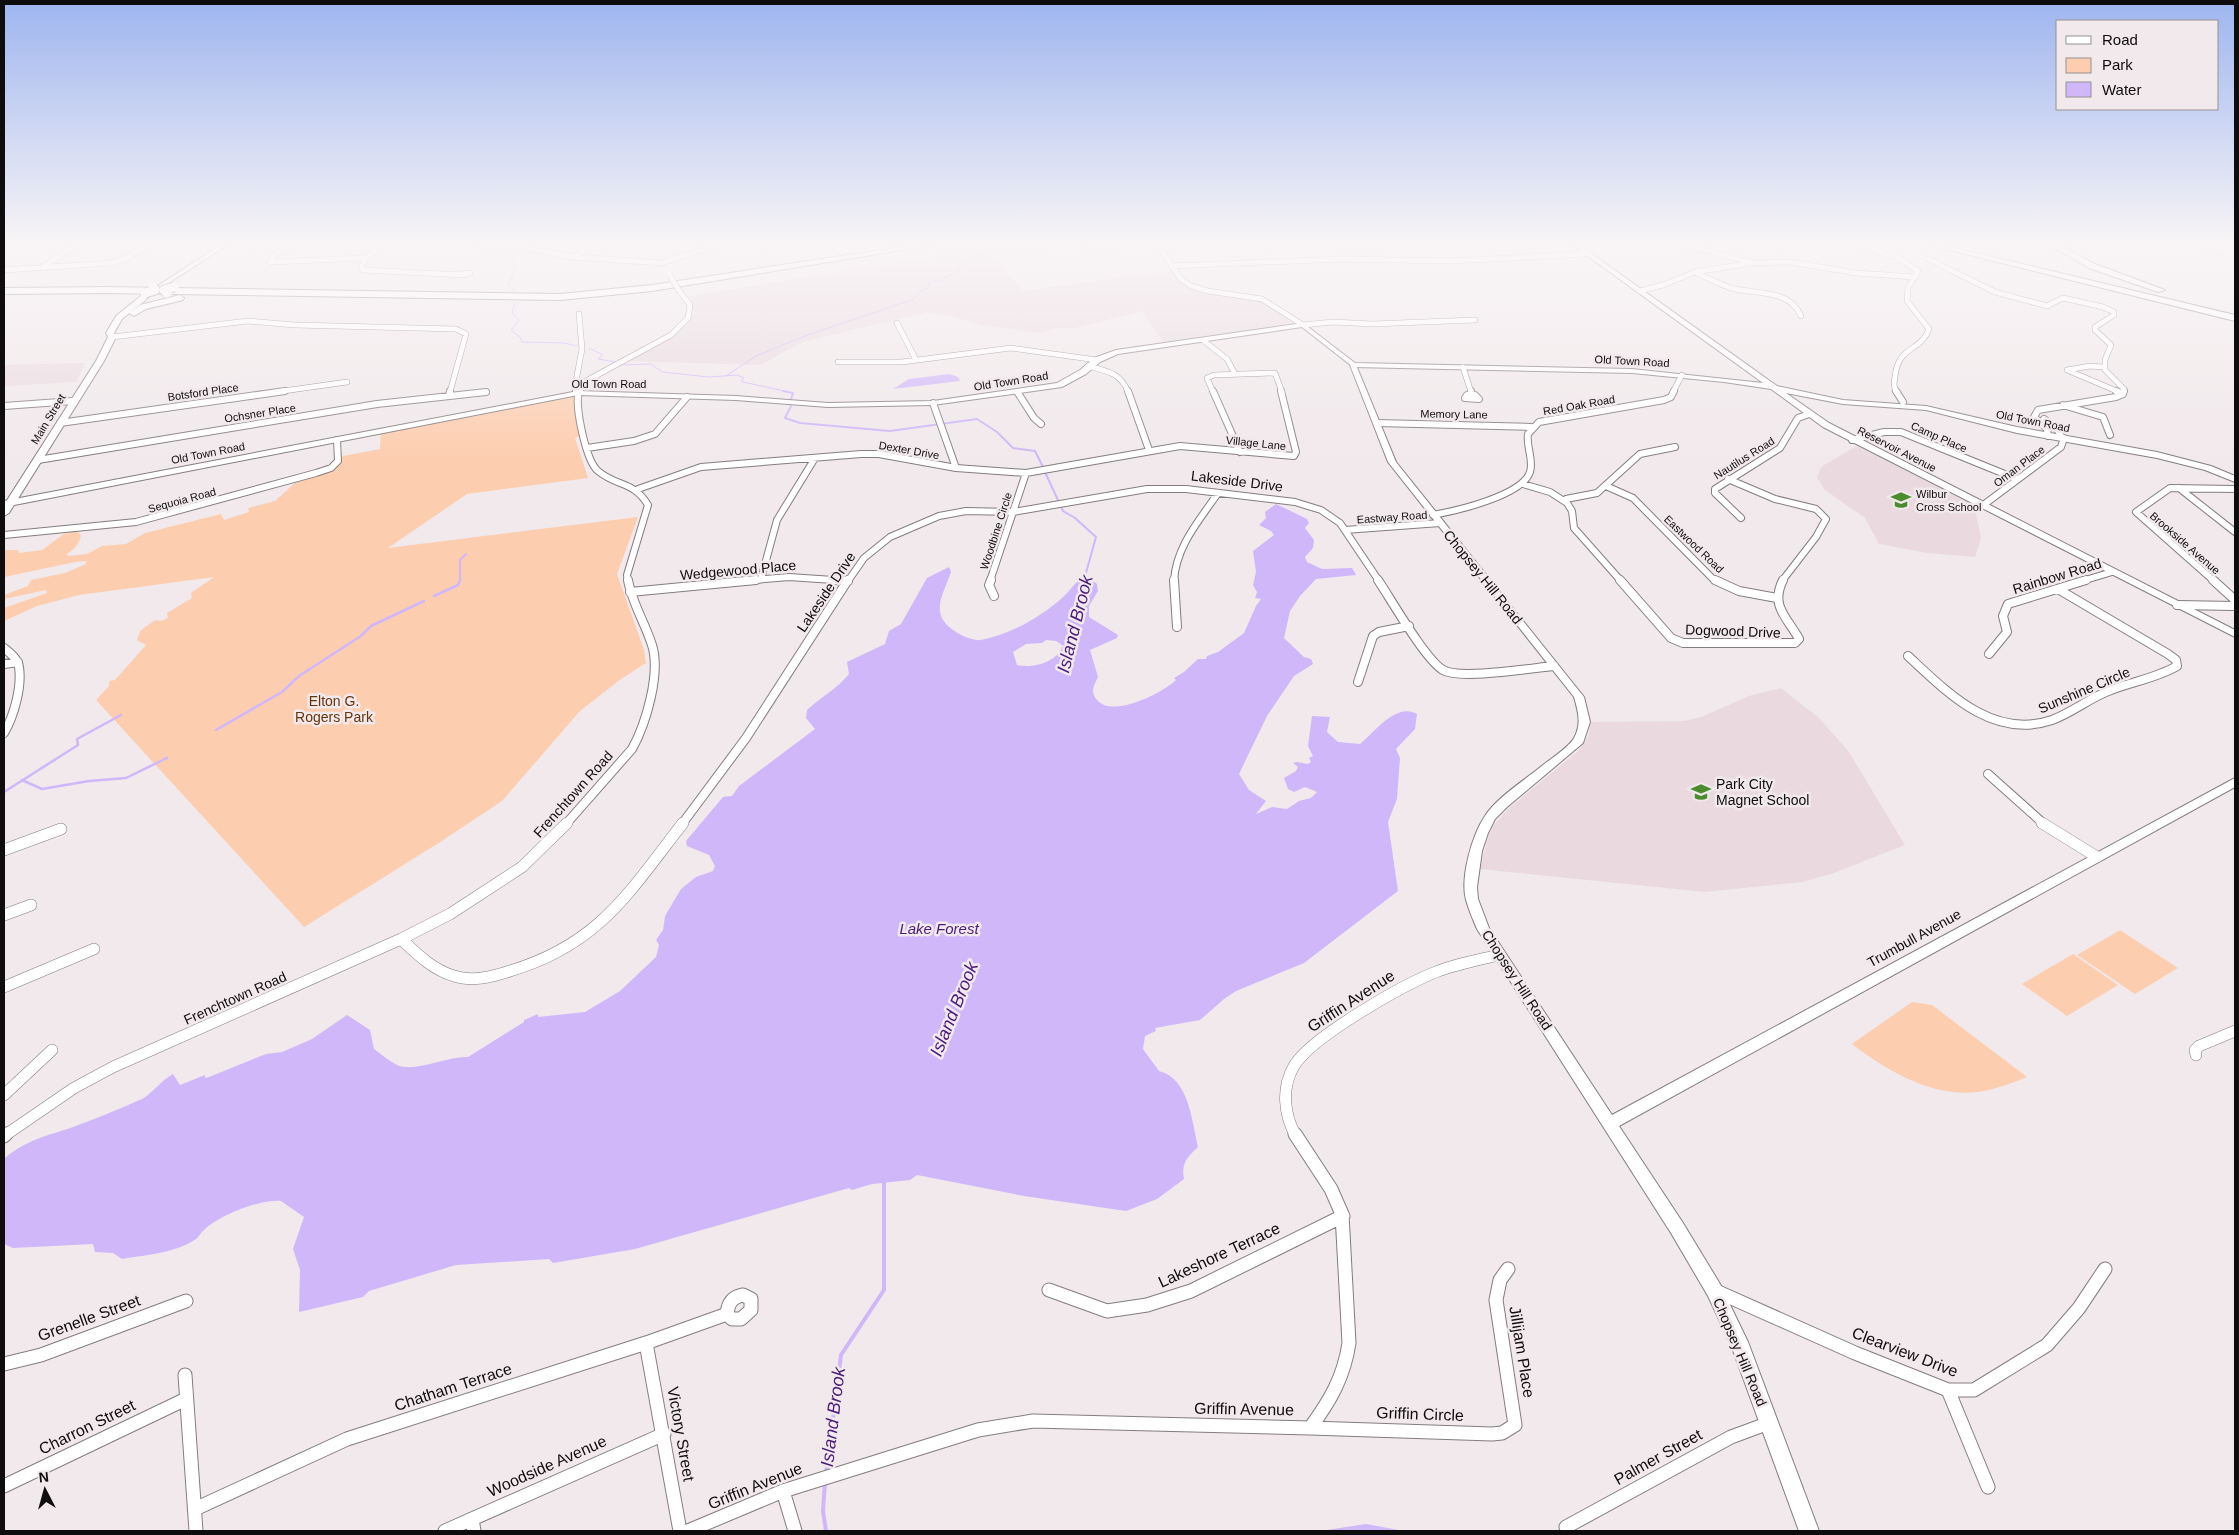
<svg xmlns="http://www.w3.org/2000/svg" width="2239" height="1535" font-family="Arial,sans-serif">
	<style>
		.built { fill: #eadadf }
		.green { fill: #fdcdaf }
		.water { fill: #d0b7fa; fill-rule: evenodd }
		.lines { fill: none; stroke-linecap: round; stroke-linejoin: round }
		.stream-far3 { stroke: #d0b7fa; stroke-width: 1 }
		.stream-far2 { stroke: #d0b7fa; stroke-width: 2 }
		.stream-far1 { stroke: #d0b7fa; stroke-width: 2.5 }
		.stream { stroke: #d0b7fa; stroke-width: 4 }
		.minor-far4-casing { stroke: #847d7f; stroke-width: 6 }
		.minor-far3-casing { stroke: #847d7f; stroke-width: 8 }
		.minor-far2-casing { stroke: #847d7f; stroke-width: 10 }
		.minor-far1-casing { stroke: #847d7f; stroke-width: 12 }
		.minor-casing { stroke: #847d7f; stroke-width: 15 }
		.tertiary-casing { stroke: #847d7f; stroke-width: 2 }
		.secondary-casing { stroke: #847d7f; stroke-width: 2 }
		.primary-casing { stroke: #847d7f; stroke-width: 2 }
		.motorway-casing { stroke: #847d7f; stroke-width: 2 }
		.minor-far4 { stroke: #fff; stroke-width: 5 }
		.minor-far3 { stroke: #fff; stroke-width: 6 }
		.minor-far2 { stroke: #fff; stroke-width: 8 }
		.minor-far1 { stroke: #fff; stroke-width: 11 }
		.minor { stroke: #fff; stroke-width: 13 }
		.tertiary { fill: #fff; fill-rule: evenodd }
		.secondary { fill: #fff; fill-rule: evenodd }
		.primary { fill: #fff; fill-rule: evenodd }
		.motorway { fill: #fff; fill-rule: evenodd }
		.minor-bridge-casing { stroke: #847d7f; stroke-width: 6; stroke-linecap: butt }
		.motorway-bridge-casing { stroke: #847d7f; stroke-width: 11; stroke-linecap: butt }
		.minor-bridge { stroke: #fff; stroke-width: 5 }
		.motorway-bridge { stroke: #fff; stroke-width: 9 }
		.labels { text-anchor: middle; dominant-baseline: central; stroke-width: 5; stroke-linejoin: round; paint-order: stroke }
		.far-street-label { font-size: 11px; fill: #0f0c0d; stroke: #f1e9eb }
		.far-poi-label { font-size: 11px; fill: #0f0c0d; stroke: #f1e9eb; text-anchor: start }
		.street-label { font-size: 14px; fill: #0f0c0d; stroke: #f1e9eb }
		.park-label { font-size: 14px; fill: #68340a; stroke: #f1e9eb }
		.poi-label { font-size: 14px; fill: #0f0c0d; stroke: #f1e9eb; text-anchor: start }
		.water-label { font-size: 15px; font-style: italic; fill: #4b1b7a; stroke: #f1e9eb }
		.near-street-label { font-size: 16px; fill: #0f0c0d; stroke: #f1e9eb }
		.near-water-label { font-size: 18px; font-style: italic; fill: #4b1b7a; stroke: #f1e9eb }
	</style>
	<rect width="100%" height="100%" fill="#f1e9eb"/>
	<path class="built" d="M1328,244H1378L1376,249L1386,258L1352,257Z
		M985,248L1023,291L1171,270L1181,283L1190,288L1263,301L1293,323L1165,345L1142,311L1075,328H1056L1039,333L982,325L947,315L927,312L802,342L761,365L627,361L653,349L689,323L693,312L690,296Z
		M85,363L76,382L4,386V365Z
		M1857,446L1974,505L1981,538L1975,557L1927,553L1879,544L1865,518L1825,490L1817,478L1820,469L1824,465Z
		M1781,688L1819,718L1849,752L1905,845L1834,873L1803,882L1705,892L1480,869L1488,837L1493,826L1508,809L1578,751L1588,737L1591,722L1685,721L1701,717L1749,696Z"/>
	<path class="green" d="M575,394L582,435L575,438L588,478L467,494L388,548L638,517L617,574L644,650L646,663L621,679L580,711L502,801L437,844L304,927L96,700L109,686V681L115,680L146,645L137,640L140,631L155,620L161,621L168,618L167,613L192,598L191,593L214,577L79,595L37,606L4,621V608L47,593L46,590L4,599V595L28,586L31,580L65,573L86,564V561L75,562L4,577V550H18L19,553L42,550L64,534L76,531L81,535C79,545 74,549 67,554L68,556L87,554L102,546L126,544L145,533L221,514L224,520L249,512L248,508L275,501L296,482L330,471L343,456L380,449L381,432Z
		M2120,930L2178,968L2135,994L2077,955Z
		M2073,954L2118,985L2067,1016L2022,984Z
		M1912,1002L1932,1005L2027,1077C2013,1083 1998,1088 1983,1091C1936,1100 1887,1071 1852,1044Z"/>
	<path class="water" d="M949,374L958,377L960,381L893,389L909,379Z
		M1276,504L1307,519L1309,523L1305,528L1314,540L1313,548L1305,557L1307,562L1322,569L1352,568L1356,575L1316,579L1300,596L1290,611L1284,638L1304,657L1311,659L1313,664L1294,676L1267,716L1239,774L1249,790L1266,801L1256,814L1272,807L1287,809L1299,801L1311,798L1317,792L1305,787L1294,792L1288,789L1284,778L1296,771L1298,767L1293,763L1297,762L1308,764L1311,762L1309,758L1313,756L1308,746L1312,716L1330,717L1327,732L1338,742L1360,744C1375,732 1396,702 1417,714L1415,729L1396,749L1400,758L1397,799L1388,822L1398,891L1304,963L1236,991L1224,999L1200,1020L1155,1028L1156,1031L1145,1036L1143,1049L1159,1071C1189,1078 1192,1122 1198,1147C1187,1157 1181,1164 1184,1179L1157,1199L1126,1211L1024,1196L917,1175L910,1180L872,1184L852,1190L849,1188L635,1249L553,1263L549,1259L456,1265L369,1291L363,1297L299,1312L300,1270L293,1249L304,1217L281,1201C260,1199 220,1215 204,1230C201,1232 199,1237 196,1239C176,1253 145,1255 122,1259L113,1253L95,1252L93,1244L13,1248L4,1244V1159C25,1140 47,1136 73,1127C95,1119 122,1108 144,1098C155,1090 161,1081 173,1074L180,1085L205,1075V1078L209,1077L266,1054L282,1052L312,1039L347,1015L370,1030L374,1049C381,1054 389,1061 397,1065C414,1073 448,1056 468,1057L524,1022V1020L538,1014V1017L585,1012L620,991L656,957L659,945L656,940L663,930L665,916L681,889L696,877L713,871L715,866L709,855L687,846L686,841L723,797L732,796L739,786L815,729L806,718L807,710C821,697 837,689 849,674L847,662L885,644L889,631L901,624L927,578L949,567L951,572C943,596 928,614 956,632C962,636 974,641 981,640C1009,635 1041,617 1062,598C1069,592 1074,584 1081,578H1090L1097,584L1098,591L1089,606V617L1118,635L1117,638L1090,650L1098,677C1093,687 1090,693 1098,701C1114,718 1164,692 1176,680L1174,678L1184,672L1198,659H1206L1207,656L1218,652L1244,633L1256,606L1261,599L1255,598L1257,592L1253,585L1256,572L1253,551L1274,535L1271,531L1259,525L1266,518L1265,512ZM1046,640L1056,641L1065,647H1062C1057,662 1032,669 1017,665L1013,652L1026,644L1042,643Z
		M1366,1524L1404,1531H1320Z"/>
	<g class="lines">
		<path class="stream-far3" d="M450,244L520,252L512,263L516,268L508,284L513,290
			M1037,244L1038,251
			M1080,247L1115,252
			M515,303L512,313L519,320L511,330L520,337L522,342L564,343L577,346
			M589,348L603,355L598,359L616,362
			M624,365L651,364L662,372L709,377L737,375L744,378L741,381L743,382L789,392
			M726,376L756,356L805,336L914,299L922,290L928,288L929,282L941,280L959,271L958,265L991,250L1031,252L1048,249"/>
		<path class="stream-far2" d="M783,391L793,393L791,399
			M791,406L785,418L800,423L890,431L977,419L997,432L1013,448L1035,451L1043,467
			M1045,472L1063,511L1075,518L1096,537L1084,580
			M460,581V560L466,554"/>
		<path class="stream-far1" d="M434,596L458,585L460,580
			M216,730L282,692L299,676L361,636L371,626L424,601
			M22,780L42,789L89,781L126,778L167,758
			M4,792L78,745L77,739L121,715"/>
		<path class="stream" d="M826,1474L841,1355L884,1290V1181
			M825,1482L823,1511L826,1531"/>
		<defs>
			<path id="minor-far4" d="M291,244L273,257L270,262L366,258
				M384,244L366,258L361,268L363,270L463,275L470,273L460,274
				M475,244L520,247L572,257L662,263L719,244
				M1681,244L1750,262
				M2199,244L2235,255
				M1859,245L1899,258L1918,271L1908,288L1907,301L1929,329C1921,352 1898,345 1895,377C1894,383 1893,387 1897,392
				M1162,251L1181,279L1191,286L1208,291L1262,299L1303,325L1333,322L1372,324L1475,320
				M572,257L599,244
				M1928,259L1995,292L2047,306L2063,298L2103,307L2114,312V315L2095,327V330L2111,345L2105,360V370L2124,389L2123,392
				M1171,266L1342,259L1451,261L1588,254
				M42,267L79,244
				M4,270L112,263L127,258L148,244
				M1695,272C1707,278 1719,284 1731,288C1756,295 1789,288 1801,316
				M1640,291L1663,285L1695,272L1752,263L1790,262L1856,273L1916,277
				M897,323L916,360
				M112,337L248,321L295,325L456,329L466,334L450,392
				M1204,341L1227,359L1235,374
				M838,362H902L1011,348L1097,360
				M1088,366C1107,371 1121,373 1128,392
				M1463,367L1471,392
				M2103,367L2090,366L2067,370L2119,392
				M276,392L347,382
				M577,392L575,386L582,349L579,314
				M579,392L586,381L671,335L688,318L690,305L680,292
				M1213,392L1207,378L1214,375L1275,373L1282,392
				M1673,392L1682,375"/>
			<path id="minor-far3" d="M576,391L577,393
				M579,391C574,405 586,461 598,471C617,487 634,481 648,505L627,575L628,581
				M1128,391L1149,450
				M1213,391L1240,452
				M1471,391L1472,395
				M1896,391L1903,402
				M2116,391L2123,394
				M1018,393L1034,418L1041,424
				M1467,395H1475L1479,399L1465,398Z
				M449,396L450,391
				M933,403L956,468
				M2063,405L2103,417L2110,435
				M4,406L73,401
				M2044,419L2057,429L2062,438
				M60,423L285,391
				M1377,423L1531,427
				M2048,436L2047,429L2034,417L2038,410L2116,397L2123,394L2124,391
				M1852,440L1884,432H1901L2017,479
				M587,448L634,441L655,434L687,397
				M38,460L377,404L486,392
				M1728,479L1775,499L1816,509L1826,519L1816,537L1782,581
				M1523,484L1550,492L1567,503L1572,511L1574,528L1621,581
				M1606,486L1633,498L1713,579L1718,581
				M2179,488L2235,532
				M638,489L701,467L861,454H879L956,468L1026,473L1180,446L1294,456L1296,452L1281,391
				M1566,499L1597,493L1640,454L1675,447
				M1982,506L2061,447L2064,438
				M1433,515C1455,511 1522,496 1530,472C1534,460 1526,447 1528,434L1539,422L1664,400L1671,397L1674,391
				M1741,518L1715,493V489L1780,448L1798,418L1809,414
				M1345,530L1440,523
				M4,535L136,522L316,473L331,468L338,461L337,440
				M761,579L777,520L815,458
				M743,581L789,577L848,581
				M848,581L864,558L890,537L939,516L966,511L1013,512L1147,489H1186L1295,502L1321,510L1340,523L1379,581
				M990,581L1026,473
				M1174,581C1176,546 1199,521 1218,493
				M2082,581L2112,572
				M2214,581L2136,512L2170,488L2235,489"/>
			<path id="minor-far2" d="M834,580L848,581
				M991,580L989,585L994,596
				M1174,580L1177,627
				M1378,580C1392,601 1425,659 1443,670C1460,680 1532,668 1554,666
				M1620,580L1671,638L1683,643H1795L1799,639C1787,617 1770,606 1783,580
				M1715,580L1739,591L1777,598
				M2213,580L2235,600
				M630,592L756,580
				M2177,605L2235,606
				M4,648C10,653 18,659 19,667C22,687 14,716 4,733
				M1989,654L2007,632L2003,616L2008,604L2086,580
				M1908,656C1948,693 1993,740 2052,720C2071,713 2087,700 2106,692C2129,682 2155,679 2177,666L2176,660L2168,654L2058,589
				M4,664L18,662
				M1358,682L1373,636L1379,632L1409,626
				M1988,774L2044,824
				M566,824L632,749C646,724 661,673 652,645C645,623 632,603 628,580
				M682,824L746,738L848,580"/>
			<path id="minor-far1" d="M2042,823L2097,857
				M4,850L61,829
				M4,915L31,905
				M401,939C417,954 433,970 454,976C472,982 492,977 510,971C600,944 629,892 683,823
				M4,987L94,949
				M2196,1055L2195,1050L2199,1046L2235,1031
				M4,1095L52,1050
				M4,1136L74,1088L113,1067L401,939L450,914L522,867L567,823
				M1296,1136C1284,1115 1281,1088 1294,1066C1310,1038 1404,984 1436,972C1456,964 1478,960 1499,955"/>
			<path id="minor" d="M4,1136L6,1134
				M1049,1290L1107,1311L1147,1305L1191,1291L1343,1216
				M1716,1291L1855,1353L1948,1390H1974L2047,1345L2079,1308L2105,1269
				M743,1295L751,1299V1310L741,1319H732L727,1314C728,1303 732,1297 743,1295Z
				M646,1343L680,1531
				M4,1364L41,1355L186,1301
				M185,1375L196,1531
				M1948,1390L1988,1487
				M1310,1428L1492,1434L1502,1433L1515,1425L1496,1300L1500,1280L1508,1269
				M4,1486L186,1399
				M783,1491L795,1531
				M195,1509L347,1439L646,1343L727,1314
				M472,1519L474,1531
				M1566,1527L1731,1437L1769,1423
				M445,1531L664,1434
				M688,1531L783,1491L978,1430L1033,1421L1310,1428C1330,1401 1344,1377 1349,1343L1342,1214L1331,1189L1295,1134"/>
			<path id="tertiary" d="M1353,363L1356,365L1396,462L1584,697L1590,722L1583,743L1507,807L1495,819L1488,833L1482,851L1477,887L1478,899L1489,928L1612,1115L2235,778V787L1619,1126L1683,1223L1720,1284L1748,1342L1819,1531H1799L1731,1345L1708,1296L1671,1233L1477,929C1473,920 1469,910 1466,900C1460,878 1472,835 1485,816C1497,797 1525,780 1543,765C1551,759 1570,746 1574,738C1582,724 1578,711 1574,697L1388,462L1350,365Z"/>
			<path id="secondary" d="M222,244H229L161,288L156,287Z
				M1571,244H1578L1777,386L1843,400L1926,406L2017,427L2157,452L2211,466L2235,476V482L2205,470L2157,458L2017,433L1926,410L1843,404L1786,393L1829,423L2235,630V637L1823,427L1771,389L1724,382L1632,373L1353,367L1302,327L1118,354L1100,362L1086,374L1062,387L933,405L828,407L736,400L578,395L4,507V501L578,391L736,396L828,403L933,401L1057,383L1080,370L1094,358L1116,350L1303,323L1355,363L1632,369L1763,383Z"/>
			<path id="primary" d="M147,291L154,293L122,319L114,333L116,337L104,361L9,513L4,516V505L96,361L108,337L106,333L116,316Z"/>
			<path id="motorway" d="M919,244H939L652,291L560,300L107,293L4,294V288L107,287L560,294L652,285Z
				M1925,244H1939L2235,315V321Z
				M2048,244H2058L2095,264L2165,290L2158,292L2089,268Z
				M180,295L184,298L183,300L146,309L134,316L129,313L140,305Z"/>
		</defs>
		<use href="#minor-far4" class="minor-far4-casing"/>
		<use href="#minor-far3" class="minor-far3-casing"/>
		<use href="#minor-far2" class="minor-far2-casing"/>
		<use href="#minor-far1" class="minor-far1-casing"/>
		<use href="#minor" class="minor-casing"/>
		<use href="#tertiary" class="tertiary-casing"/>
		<use href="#secondary" class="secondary-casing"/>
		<use href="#primary" class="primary-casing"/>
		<use href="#motorway" class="motorway-casing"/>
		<use href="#minor-far4" class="minor-far4"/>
		<use href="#minor-far3" class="minor-far3"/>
		<use href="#minor-far2" class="minor-far2"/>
		<use href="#minor-far1" class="minor-far1"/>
		<use href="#minor" class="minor"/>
		<use href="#tertiary" class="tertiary"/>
		<use href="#secondary" class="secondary"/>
		<use href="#primary" class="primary"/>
		<use href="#motorway" class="motorway"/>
		<defs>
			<path id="minor-bridge" d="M669,274L680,292"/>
			<path id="motorway-bridge" d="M145,293L155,290L153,287
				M167,293L164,290L174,287"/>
		</defs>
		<use href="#minor-bridge" class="minor-bridge-casing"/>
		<use href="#motorway-bridge" class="motorway-bridge-casing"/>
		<use href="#minor-bridge" class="minor-bridge"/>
		<use href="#motorway-bridge" class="motorway-bridge"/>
	</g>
	<linearGradient id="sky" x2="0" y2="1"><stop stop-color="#9eb5ef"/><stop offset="0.53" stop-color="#f9f5f6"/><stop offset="1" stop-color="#f9f5f6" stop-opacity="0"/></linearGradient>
	<rect width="2239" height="459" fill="url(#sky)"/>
	<defs>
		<symbol id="school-bare" viewBox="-9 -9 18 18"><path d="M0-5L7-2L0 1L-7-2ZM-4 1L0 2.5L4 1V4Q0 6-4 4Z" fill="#4b8c2f" stroke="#f1e9eb" stroke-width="2.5" paint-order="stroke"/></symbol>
	</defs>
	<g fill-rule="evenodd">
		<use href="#school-bare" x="1887" y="486" width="28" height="28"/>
		<use href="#school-bare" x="1687" y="778" width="28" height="28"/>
	</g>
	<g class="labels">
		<g class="far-street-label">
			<text transform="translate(1632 361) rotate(3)">Old Town Road</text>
			<text transform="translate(1011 381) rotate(-9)">Old Town Road</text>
			<text x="609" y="384">Old Town Road</text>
			<text transform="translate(203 392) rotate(-8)">Botsford Place</text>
			<text transform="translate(1579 405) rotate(-10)">Red Oak Road</text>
			<text transform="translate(260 413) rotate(-9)">Ochsner Place</text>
			<text transform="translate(1454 414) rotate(1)">Memory Lane</text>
			<text transform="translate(48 419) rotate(-59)">Main Street</text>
			<text transform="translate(2033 421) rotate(11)">Old Town Road</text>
			<text transform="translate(1939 437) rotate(24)">Camp Place</text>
			<text transform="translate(1256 443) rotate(6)">Village Lane</text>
			<text transform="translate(1897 449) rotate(27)">Reservoir Avenue</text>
			<text transform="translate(909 450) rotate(10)">Dexter Drive</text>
			<text transform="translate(208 453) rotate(-11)">Old Town Road</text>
			<text transform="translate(1744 458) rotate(-32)">Nautilus Road</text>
			<text transform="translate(2019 466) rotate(-37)">Oman Place</text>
			<text transform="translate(182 500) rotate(-15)">Sequoia Road</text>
			<text transform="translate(1392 517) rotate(-4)">Eastway Road</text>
			<text transform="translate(996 531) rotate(-72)">Woodbine Circle</text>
			<text transform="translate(2185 543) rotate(41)">Brookside Avenue</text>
			<text transform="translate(1694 544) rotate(44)">Eastwood Road</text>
		</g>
		<g class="far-poi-label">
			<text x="1916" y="494">Wilbur<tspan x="1916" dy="13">Cross School</tspan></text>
		</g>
		<g class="street-label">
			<text transform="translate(1237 481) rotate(7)">Lakeside Drive</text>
			<text transform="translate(738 570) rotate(-5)">Wedgewood Place</text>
			<text transform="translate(2057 576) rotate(-17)">Rainbow Road</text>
			<text transform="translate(1483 577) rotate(51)">Chopsey Hill Road</text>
			<text transform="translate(826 592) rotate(-56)">Lakeside Drive</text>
			<text transform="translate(1733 631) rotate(2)">Dogwood Drive</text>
			<text transform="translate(2084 690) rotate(-23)">Sunshine Circle</text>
			<text transform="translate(573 794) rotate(-48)">Frenchtown Road</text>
			<text transform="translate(1914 938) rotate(-29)">Trumbull Avenue</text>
			<text transform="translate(1517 980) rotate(57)">Chopsey Hill Road</text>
			<text transform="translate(235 998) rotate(-24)">Frenchtown Road</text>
			<text transform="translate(1740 1352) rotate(67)">Chopsey Hill Road</text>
		</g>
		<g class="park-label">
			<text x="334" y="701">Elton G.<tspan x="334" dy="16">Rogers Park</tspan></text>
		</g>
		<g class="poi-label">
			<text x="1716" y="784">Park City<tspan x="1716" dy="16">Magnet School</tspan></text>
		</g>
		<g class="water-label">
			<text x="939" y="928">Lake Forest</text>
		</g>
		<g class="near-street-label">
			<text transform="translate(1351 1001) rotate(-33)">Griffin Avenue</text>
			<text transform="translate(1219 1255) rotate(-25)">Lakeshore Terrace</text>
			<text transform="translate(89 1318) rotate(-20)">Grenelle Street</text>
			<text transform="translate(1522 1352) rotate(81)">Jillijam Place</text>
			<text transform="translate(1905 1352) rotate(21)">Clearview Drive</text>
			<text transform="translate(453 1387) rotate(-18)">Chatham Terrace</text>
			<text transform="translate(1244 1409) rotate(1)">Griffin Avenue</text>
			<text transform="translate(1420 1414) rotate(2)">Griffin Circle</text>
			<text transform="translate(87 1427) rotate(-26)">Charron Street</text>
			<text transform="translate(681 1434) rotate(80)">Victory Street</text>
			<text transform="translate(1658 1457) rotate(-29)">Palmer Street</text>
			<text transform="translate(547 1466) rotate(-24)">Woodside Avenue</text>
			<text transform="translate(755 1486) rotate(-22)">Griffin Avenue</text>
		</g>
		<g class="near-water-label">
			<text transform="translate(1075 624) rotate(-76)">Island Brook</text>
			<text transform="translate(954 1009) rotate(-68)">Island Brook</text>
			<text transform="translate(833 1417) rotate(-83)">Island Brook</text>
		</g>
	</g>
	<rect width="2239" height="1535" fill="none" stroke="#0f0c0d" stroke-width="10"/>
	<rect x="2056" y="20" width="162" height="90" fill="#f1e9eb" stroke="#979192"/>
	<rect x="2066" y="36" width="25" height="8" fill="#ffffff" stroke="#979192"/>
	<text x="2102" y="45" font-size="15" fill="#0f0c0d">Road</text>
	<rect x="2066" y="58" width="25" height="15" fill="#fdcdaf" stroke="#979192"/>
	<text x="2102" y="70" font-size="15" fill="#0f0c0d">Park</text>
	<rect x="2066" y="82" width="25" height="15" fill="#d0b7fa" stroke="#979192"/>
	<text x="2102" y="95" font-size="15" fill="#0f0c0d">Water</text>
	<g transform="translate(45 1490) rotate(354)" stroke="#f1e9eb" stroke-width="4" paint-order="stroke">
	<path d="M0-4L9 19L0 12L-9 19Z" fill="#0f0c0d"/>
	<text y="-8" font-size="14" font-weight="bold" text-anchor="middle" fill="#0f0c0d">N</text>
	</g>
</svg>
